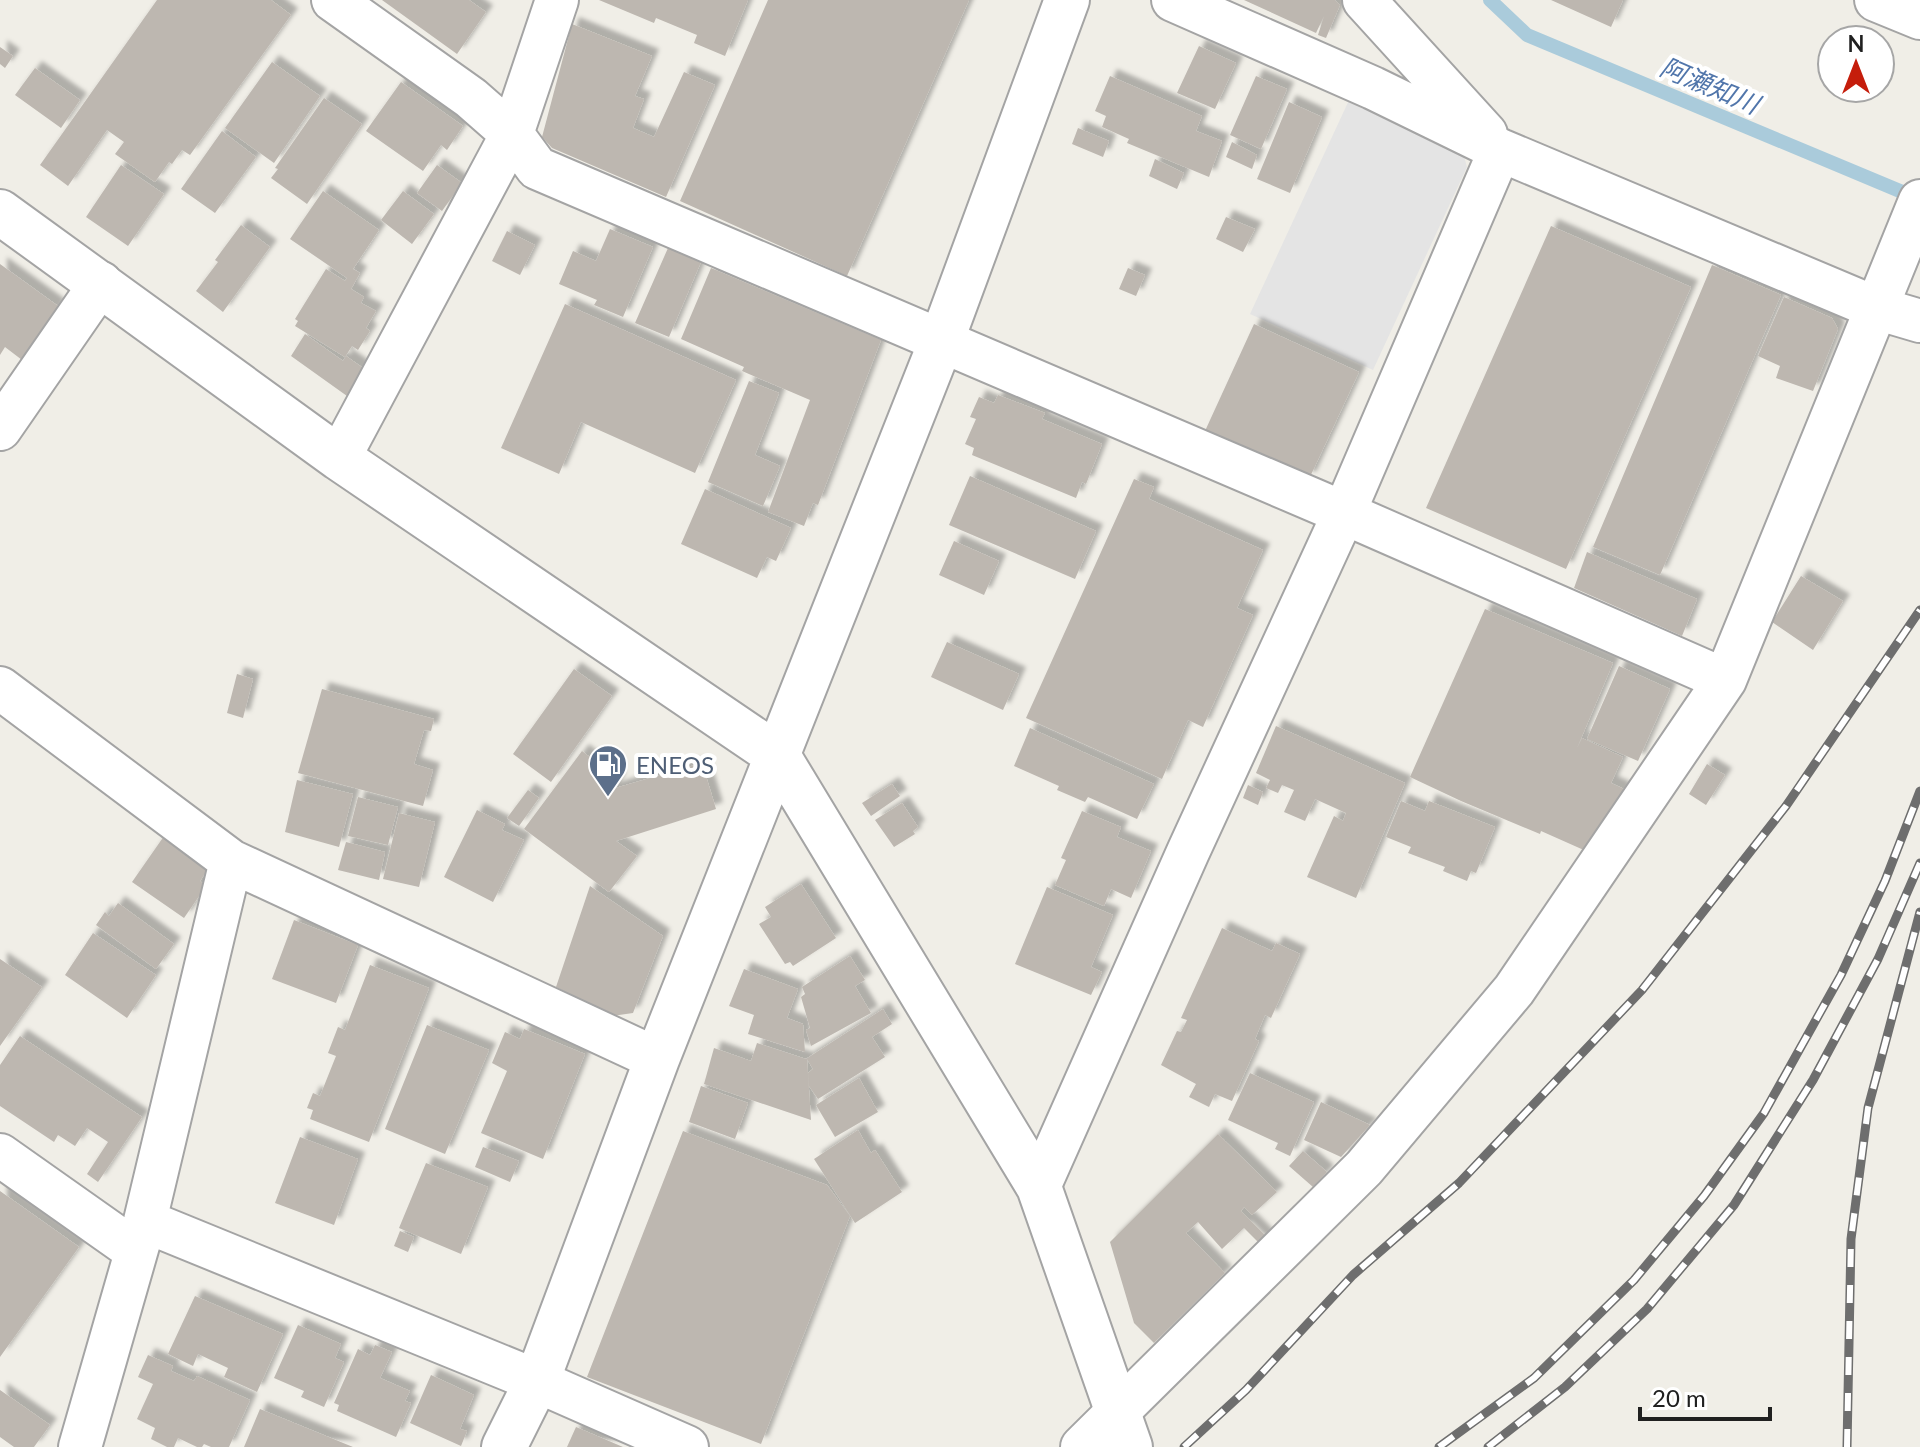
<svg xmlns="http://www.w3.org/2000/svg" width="1920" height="1447" font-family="Lato,'Noto Sans JP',sans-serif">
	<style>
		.parking { fill: #e4e4e4 }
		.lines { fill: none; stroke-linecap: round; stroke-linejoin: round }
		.stream { stroke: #aacbdb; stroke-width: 14 }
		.building { fill: #bdb7b0; filter: url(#shadow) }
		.minor-casing { stroke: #a4a4a4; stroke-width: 46 }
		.tertiary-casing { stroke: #a4a4a4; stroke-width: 48 }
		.minor { stroke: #fff; stroke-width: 42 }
		.tertiary { stroke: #fff; stroke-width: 44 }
		.rail-casing { stroke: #6e6e6e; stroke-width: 9 }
		.rail { stroke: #fff; stroke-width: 6; stroke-dasharray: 18; stroke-linecap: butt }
		.labels { text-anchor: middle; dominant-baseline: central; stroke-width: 8; stroke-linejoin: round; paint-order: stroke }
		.service-label { font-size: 24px; fill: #4e5e75; stroke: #fff; text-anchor: start }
		.water-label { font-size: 26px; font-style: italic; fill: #5176ab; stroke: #fff }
	</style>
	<defs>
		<filter id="shadow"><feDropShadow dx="7" dy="-7" stdDeviation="2" flood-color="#0004"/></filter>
	</defs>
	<rect width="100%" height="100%" fill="#f0eee7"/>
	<path class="parking" d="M1350,98L1462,149L1467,167L1373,370L1250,314Z"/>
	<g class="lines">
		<path class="stream" d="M1490,0L1527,35L1919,199"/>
	</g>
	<path class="building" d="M157,0H271L291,15L190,155L182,150L172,164L169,162L155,182L115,154L124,142L107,130L68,186L40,165Z
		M382,0H469L486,12L457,54Z
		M599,0H748L725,56L694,43L697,35L656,18L654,23Z
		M768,0H969L847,276L680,201Z
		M1244,0H1335L1340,5L1326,38L1318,35L1324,16L1316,33Z
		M1551,0H1623L1611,27Z
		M572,24L652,56L635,96L644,99L633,128L654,137L684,72L715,85L666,197L552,148L542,137Z
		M1199,46L1236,63L1215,109L1177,93Z
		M0,47L13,56L5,68L0,64Z
		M272,62L320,96L274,163L225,128Z
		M35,68L80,100L61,128L15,95Z
		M1110,76L1202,116L1196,131L1222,141L1209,177L1127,143L1129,139L1102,127L1106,116L1095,111Z
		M1256,76L1287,89L1261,149L1230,135Z
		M401,82L463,126L447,150L441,145L423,171L366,131Z
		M324,98L362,124L307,204L271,178L278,169L275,168Z
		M1289,102L1322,117L1290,193L1257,179Z
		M1078,128L1109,141L1103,157L1072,144Z
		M222,131L256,157L215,213L181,189Z
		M1232,142L1257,155L1252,169L1226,157Z
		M1155,159L1184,173L1177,189L1149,176Z
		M121,165L164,194L128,246L86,217Z
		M437,165L462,183L442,211L417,193Z
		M323,191L379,230L353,269L360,273L351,289L364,297L361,303L376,311L366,328L370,331L358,350L352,346L345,357L295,326L298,321L295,319L326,269L345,281L347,278L290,239Z
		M403,191L434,214L412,244L381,220Z
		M1226,217L1255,229L1243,252L1216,239Z
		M241,225L270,247L223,312L196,291L218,262L215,260Z
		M1551,226L1691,287L1566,569L1426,508Z
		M610,229L653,247L623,317L594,305L597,300L559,284L573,251L596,261Z
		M507,231L535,245L520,275L492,261Z
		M668,248L701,262L669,337L635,323Z
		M0,264L58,306L22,360L5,347L0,355Z
		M1712,265L1781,295L1660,575L1593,547Z
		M711,268L881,340L818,505L813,503L804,526L768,512L810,400L742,371L744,367L681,339Z
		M1128,268L1145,275L1136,296L1119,289Z
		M1784,297L1832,318L1838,329L1813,391L1776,378L1780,366L1758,356Z
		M565,304L736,380L695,473L581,422L559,474L501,448Z
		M1254,324L1359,372L1309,479L1205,431Z
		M305,334L343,361L346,356L363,368L347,396L291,356Z
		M749,381L779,393L755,455L780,466L763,506L708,482Z
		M998,395L1045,413L1042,419L1102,444L1086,484L1082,482L1076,498L972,455L974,448L965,444L976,419L970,417L979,397L994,403Z
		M970,476L1096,531L1075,579L949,525Z
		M1134,479L1154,487L1149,499L1263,550L1237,608L1253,615L1203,727L1188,720L1162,779L1026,718Z
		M705,489L791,528L776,561L767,557L757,578L681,544Z
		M954,541L999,561L984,595L939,575Z
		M1587,552L1697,599L1682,636L1574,588Z
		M1801,576L1843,601L1813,650L1772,622Z
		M1485,609L1613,663L1577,748L1582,738L1623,757L1611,783L1624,789L1609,824L1586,851L1541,831L1540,834L1461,801L1410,777Z
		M947,642L1019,674L1003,710L931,677Z
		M1619,666L1670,689L1638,761L1587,739Z
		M574,669L612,696L551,782L513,754Z
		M237,674L253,679L243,718L227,713Z
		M322,689L434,719L431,731L424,730L414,764L433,770L423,806L298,773Z
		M1276,726L1405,783L1356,898L1307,877L1334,816L1343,821L1346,813L1315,799L1305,821L1284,812L1294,790L1282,785L1278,793L1266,788L1270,780L1256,773Z
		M1030,728L1154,784L1137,819L1088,797L1085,802L1057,790L1059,786L1014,766Z
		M582,751L619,780L612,789L702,763L716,809L616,841L637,856L609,892L524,829Z
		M1707,764L1725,775L1706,805L1689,794Z
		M297,780L353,794L339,847L285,832Z
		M892,784L900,796L871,816L862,803Z
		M1248,785L1263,792L1258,805L1243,798Z
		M528,790L539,798L519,826L507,818Z
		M358,797L398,807L388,845L348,836Z
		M1401,801L1425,811L1429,801L1495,827L1476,873L1471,871L1467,881L1443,871L1445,867L1408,853L1411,847L1386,837Z
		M902,803L918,827L913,831L915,834L894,847L875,820Z
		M477,810L505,824L502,830L524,840L493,902L444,877Z
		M1082,811L1121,827L1117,837L1151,851L1131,898L1111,889L1104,906L1055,885L1066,860L1061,858Z
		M399,813L435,822L419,887L383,879Z
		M169,829L208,869L200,881L206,886L184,918L132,882Z
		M346,842L385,852L379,880L338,870Z
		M801,884L836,938L793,966L790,962L785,964L759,924L771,917L765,907Z
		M590,886L663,936L633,1013L612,1016L556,987Z
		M1047,887L1113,915L1091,967L1102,972L1091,995L1015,964Z
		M118,903L174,944L156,969L96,925L105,912L109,916Z
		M294,920L358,945L336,1003L272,979Z
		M1222,928L1272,951L1276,943L1300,954L1271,1018L1265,1015L1255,1039L1259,1041L1232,1101L1215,1094L1209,1107L1189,1097L1196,1084L1161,1065L1177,1031L1181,1032L1187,1020L1181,1018Z
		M93,933L156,975L127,1018L65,975Z
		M850,956L865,980L855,986L871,1013L811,1046L806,1030L810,1028L801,997L805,994L802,987Z
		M0,959L42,987L0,1046Z
		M370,965L429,988L369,1142L310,1119L313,1110L307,1108L313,1093L320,1096L336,1056L328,1053L338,1027L345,1030Z
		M744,969L798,989L787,1018L803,1024L805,1052L748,1034L754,1015L729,1006Z
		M883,1009L892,1024L872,1037L885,1057L818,1099L809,1086L808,1073L813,1069L807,1059L811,1120L704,1084L714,1048L751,1061L757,1043L806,1059Z
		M427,1025L489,1050L445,1154L385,1129Z
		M524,1029L585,1054L543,1159L481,1133L507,1071L492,1063L505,1032L520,1039Z
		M20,1036L142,1117L98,1182L87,1174L108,1142L87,1128L75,1146L58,1135L54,1142L0,1106V1065Z
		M1250,1073L1314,1102L1290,1156L1275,1149L1278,1143L1228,1120Z
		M859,1078L878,1112L835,1137L816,1105Z
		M701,1086L748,1103L735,1139L689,1122Z
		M1321,1102L1370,1125L1341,1157L1304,1140Z
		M858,1130L871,1153L875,1150L902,1192L855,1223L814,1159Z
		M683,1131L827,1185L850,1216L761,1444L587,1377Z
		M1218,1134L1277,1192L1252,1215L1244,1207L1241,1211L1268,1238L1261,1245L1244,1228L1222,1249L1198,1222L1186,1233L1225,1273L1154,1343L1134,1323L1110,1242Z
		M300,1137L358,1159L334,1225L275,1203Z
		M483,1147L519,1161L510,1182L475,1167Z
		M1303,1151L1327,1172L1313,1187L1289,1166Z
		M426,1163L488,1187L461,1254L399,1228Z
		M0,1191L79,1247L0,1357Z
		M400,1231L414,1237L408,1252L394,1246Z
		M195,1296L283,1334L257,1392L224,1377L228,1368L198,1354L193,1366L168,1354Z
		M298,1325L341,1344L335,1358L344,1362L324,1407L301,1397L304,1391L274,1378Z
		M375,1345L392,1352L380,1378L410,1391L405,1401L411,1403L396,1437L337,1411L339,1405L334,1403L358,1349L370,1355Z
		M148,1355L173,1366L171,1371L194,1381L197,1376L250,1400L229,1447H211L204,1444L202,1447H197L178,1438L174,1447H167L151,1439L155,1428L137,1419L153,1384L138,1377Z
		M431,1375L474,1395L460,1429L467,1431L461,1446L410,1423Z
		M0,1390L50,1425L34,1447H14L0,1437Z
		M260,1409L353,1447H244Z
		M576,1427L623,1447H567Z"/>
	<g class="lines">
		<defs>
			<path id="minor" d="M333,0L471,98L512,134L537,168L1344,513L1725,680
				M1173,0L1373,88L1500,150L1876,308L1920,321
				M1364,0L1486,134
				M1876,0L1920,18
				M0,429L101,283
				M339,458L512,134L557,0
				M0,688L231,861L657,1059
				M0,1155L136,1251
				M1039,1187L1188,852L1344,513L1500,150
				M145,1221L537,1381L687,1447
				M80,1447L145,1221L231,861
				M1082,1447L1364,1168L1514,990L1725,680L1920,201"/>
			<path id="tertiary" d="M0,212L339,458L778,756L1039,1187L1130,1447
				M504,1447L537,1381L657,1059L941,342L1067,0"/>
		</defs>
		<use href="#minor" class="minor-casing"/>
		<use href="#tertiary" class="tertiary-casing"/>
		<use href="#minor" class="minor"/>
		<use href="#tertiary" class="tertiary"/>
		<defs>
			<path id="rail" d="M1184,1447L1246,1390L1353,1275L1459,1183L1642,990L1786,806L1920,610
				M1439,1447L1534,1378L1634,1280L1704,1196L1764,1113L1841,975L1885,881L1920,791
				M1488,1447L1565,1387L1647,1309L1734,1205L1813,1080L1878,959L1920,863
				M1847,1447L1851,1239L1868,1108L1920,912"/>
		</defs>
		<use href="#rail" class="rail-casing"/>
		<use href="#rail" class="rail"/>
	</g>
	<defs>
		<symbol id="fuel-pin" viewBox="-11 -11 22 30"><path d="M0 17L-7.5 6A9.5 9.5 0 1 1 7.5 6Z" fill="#5c6f8a" stroke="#fff"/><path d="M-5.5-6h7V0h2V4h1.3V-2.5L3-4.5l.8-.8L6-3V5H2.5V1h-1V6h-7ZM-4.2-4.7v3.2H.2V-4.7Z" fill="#fff"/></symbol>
	</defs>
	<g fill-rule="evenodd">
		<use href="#fuel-pin" x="586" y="742" width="44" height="60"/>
	</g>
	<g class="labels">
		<g class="service-label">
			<text x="636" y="764">ENEOS</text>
		</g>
		<g class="water-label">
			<text transform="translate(1710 85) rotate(23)">阿瀬知川</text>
		</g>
	</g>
	<g transform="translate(1856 64)"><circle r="38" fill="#ffffff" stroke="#a6a6a6" stroke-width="2"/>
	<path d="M0-6L14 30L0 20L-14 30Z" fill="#c51d0b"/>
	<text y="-12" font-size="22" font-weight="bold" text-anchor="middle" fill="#202020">N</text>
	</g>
	<path d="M1640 1407v12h130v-12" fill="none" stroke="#202020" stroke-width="4"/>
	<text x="1652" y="1407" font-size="24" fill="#202020" stroke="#ffffff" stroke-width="6" paint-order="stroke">20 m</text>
</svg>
